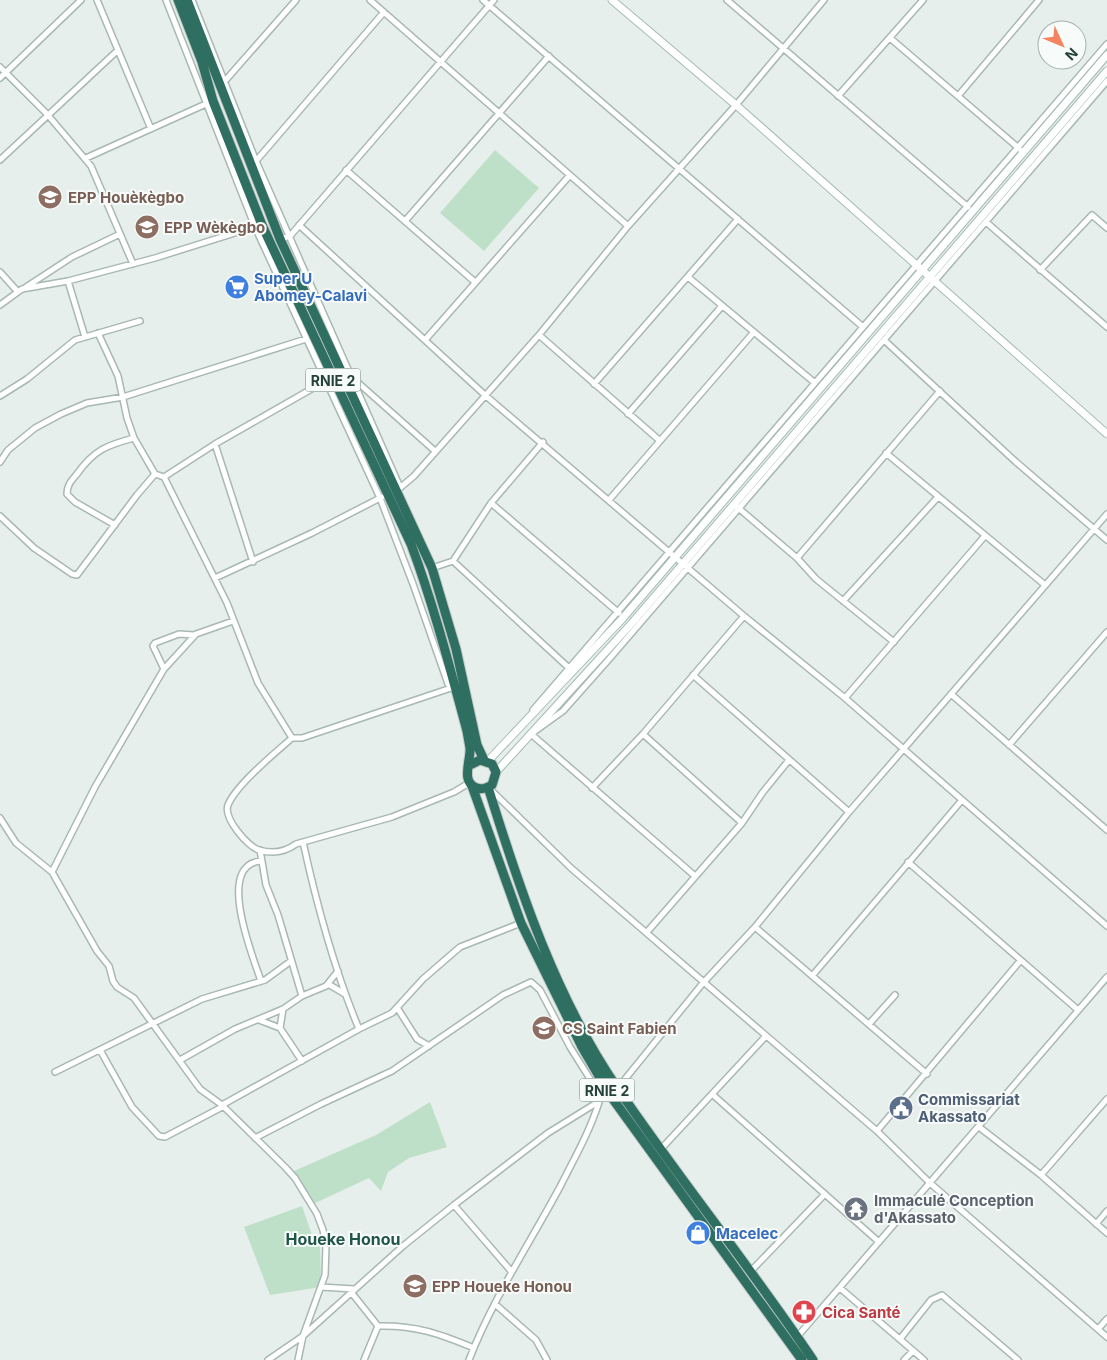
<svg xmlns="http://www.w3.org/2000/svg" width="1107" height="1360" font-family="Inter,sans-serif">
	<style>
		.green { fill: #bfe0c8 }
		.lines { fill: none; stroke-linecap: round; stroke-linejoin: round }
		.street-casing { stroke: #a8b8b2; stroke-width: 8 }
		.secondary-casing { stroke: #a4bbb3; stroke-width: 9 }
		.highway-casing { stroke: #c2cac8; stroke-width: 11 }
		.street { stroke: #fff; stroke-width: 5 }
		.secondary { stroke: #fff; stroke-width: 7 }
		.highway { stroke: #2f6f62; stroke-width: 9 }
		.labels { text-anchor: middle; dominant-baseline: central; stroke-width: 4; stroke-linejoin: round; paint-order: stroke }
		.shield { fill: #f7fbf9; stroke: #637a73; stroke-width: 1 }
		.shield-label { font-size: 14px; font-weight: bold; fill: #24423a }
		.education-label { font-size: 15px; font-weight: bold; fill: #785e54; stroke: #f7fbf9; text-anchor: start }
		.shop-label { font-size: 15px; font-weight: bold; fill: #366cbe; stroke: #f7fbf9; text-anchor: start }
		.service-label { font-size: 15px; font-weight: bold; fill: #4e5e75; stroke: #f7fbf9; text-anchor: start }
		.worship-label { font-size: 15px; font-weight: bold; fill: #5b616d; stroke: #f7fbf9; text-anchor: start }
		.health-label { font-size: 15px; font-weight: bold; fill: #be3a42; stroke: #f7fbf9; text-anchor: start }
		.neighbourhood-label { font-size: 16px; font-weight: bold; fill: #1f5548; stroke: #f7fbf9 }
	</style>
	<rect width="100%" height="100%" fill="#e6efeb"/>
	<path class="green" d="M495,150L539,188L484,251L440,213Z
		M430,1102L447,1147L409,1158L388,1172L381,1191L369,1178L311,1205L294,1171L376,1135Z
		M302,1206L314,1241L320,1242L321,1287L270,1295L244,1227Z"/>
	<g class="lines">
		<defs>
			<path id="street" d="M97,0L151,129
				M166,0L255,227L380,498L413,584L448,684L455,690
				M192,0L256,161L400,487
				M370,0L628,226
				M483,0L863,327
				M727,0L968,207
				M890,38L1021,150
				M0,67L47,114L91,166L133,264
				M0,78L81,0
				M224,82L296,0
				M838,96L923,0
				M958,96L1039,0
				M86,158L208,103
				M0,160L117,51
				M256,161L384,12
				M346,170L475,282
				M405,221L549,56
				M986,222L1107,327
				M299,225L486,396L744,616L845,698L1107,926
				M280,239L290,236L494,0
				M1040,270L1092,215L1107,228
				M0,272L18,292
				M688,277L815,383
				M68,281L85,337
				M23,289L72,257L120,234
				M0,305L22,289L68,281L155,258L257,226
				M98,333L118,376L127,418L134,438L155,474L164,477L215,444L329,379
				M539,335L659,440
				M425,340L570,175
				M884,340L1016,462L1107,540
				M355,380L435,451
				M594,384L738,219
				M0,396L27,379L75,340L140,321
				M628,414L722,306
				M215,444L253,562
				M886,453L1045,585
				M0,462L8,450L35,428L61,414L87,403L123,397L306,339
				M164,477L227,603L258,683L292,738
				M401,487L414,476L539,335L628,226L736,105L824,0
				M609,500L754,332
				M491,503L619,613
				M736,506L797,558L816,579L894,642
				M0,516L34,548L72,574L77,575L137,495L155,474
				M115,525L75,502L67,494C67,485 71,481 77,474C94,450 107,445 134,438
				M797,558L940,391
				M453,561L569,668
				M432,568L453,561L491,503L543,442
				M215,578L312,533L382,497
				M843,601L938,497
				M233,621L196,634L164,669L95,787L52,872L97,951L109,966L113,981L117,987L134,998L200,1089L222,1105L285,1167L295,1178L317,1214L323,1230L326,1246L325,1275L303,1336L298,1360
				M164,669L153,646L155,643L179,634L194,635
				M693,675L849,812
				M451,688L302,738H292C275,753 236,785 228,805C223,818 248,847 259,850C272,854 285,852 296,844L392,817L454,792L469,783
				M951,694L1107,830
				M845,698L984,537
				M533,710L1107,44
				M643,734L742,823
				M1009,745L1107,632
				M592,788L643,734L744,616
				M491,790L571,868L877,1131L930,1183L1107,1337
				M0,818L16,843L52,872
				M303,842C317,906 334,969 359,1029
				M260,850L266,885L278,915L302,996
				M908,862L1078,1010
				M695,876L531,734L563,711L610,658L1107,81
				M755,927L927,1074
				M647,932L742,823L763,792L789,760
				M812,976L962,800
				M261,981C253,957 215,864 261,861
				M328,984L345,994
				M398,1009L417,1039L429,1046
				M259,1020L280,1028L302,1061
				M869,1024L895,995
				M280,1028L283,1009
				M100,1050L132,1107L159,1136L165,1137L224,1106
				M180,1060L235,1029L283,1009L302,996L326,986L338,971
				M55,1072L202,999L265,980L291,961
				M617,1089L703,983L755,927L849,812L1107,514
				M712,1094L879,1242
				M222,1105L359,1029L392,1013L423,979L460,947L521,923
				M979,1127L1041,1175L1107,1233
				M877,1131L1020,961
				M255,1138L321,1104L392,1071L503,995L531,982L540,990L570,1047L602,1098L610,1095
				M661,1149L765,1037
				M1041,1175L1107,1099
				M454,1205L511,1271
				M1096,1224L1107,1211
				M750,1272L825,1194
				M321,1287L354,1289
				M840,1288L924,1360
				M351,1292L378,1326
				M495,1304L536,1340L547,1360
				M378,1326C416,1325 440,1334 474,1348
				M1098,1329L1107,1319
				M797,1337L1107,977
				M900,1339L931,1300L942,1295L1018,1360
				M268,1360L303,1336L403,1246L454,1205L548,1133L598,1102
				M364,1360L378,1326
				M469,1360C493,1298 530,1243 561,1185C575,1157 590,1131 599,1102
				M904,1360L913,1351"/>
			<path id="secondary" d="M612,0L736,105L1107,434
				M488,761L622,619L1107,55
				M496,772L632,623L1107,71"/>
			<path id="highway" d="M178,0L202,62L213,101L262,225L411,544C434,606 450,668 467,731C468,737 469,742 470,748C471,760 460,783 477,788C482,790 487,788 492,785L496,772L492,764L480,760L470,765
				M187,0L280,239L432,568L456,649L477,745L484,760
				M472,786L521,923L582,1047L610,1095L802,1360
				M488,787C520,891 556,999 618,1089C681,1181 751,1268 813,1360"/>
		</defs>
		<use href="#street" class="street-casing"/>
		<use href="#secondary" class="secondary-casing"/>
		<use href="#highway" class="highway-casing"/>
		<use href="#street" class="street"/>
		<use href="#secondary" class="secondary"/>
		<use href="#highway" class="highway"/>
	</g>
	<defs>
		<symbol id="school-disc" viewBox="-11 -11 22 22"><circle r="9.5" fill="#8d6e63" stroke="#f7fbf9"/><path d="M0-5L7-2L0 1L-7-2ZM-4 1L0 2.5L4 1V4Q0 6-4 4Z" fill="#fff"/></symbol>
		<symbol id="supermarket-disc" viewBox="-11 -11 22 22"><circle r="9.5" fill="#3f7fe0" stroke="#f7fbf9"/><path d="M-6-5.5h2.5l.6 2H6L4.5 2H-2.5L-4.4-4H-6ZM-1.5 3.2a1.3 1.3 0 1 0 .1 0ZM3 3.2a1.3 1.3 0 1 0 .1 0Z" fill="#fff"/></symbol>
		<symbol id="civic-disc" viewBox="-11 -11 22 22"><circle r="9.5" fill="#5c6f8a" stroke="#f7fbf9"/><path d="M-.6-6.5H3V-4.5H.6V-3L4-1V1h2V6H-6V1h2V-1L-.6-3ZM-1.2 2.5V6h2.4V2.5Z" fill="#fff"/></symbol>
		<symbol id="temple-disc" viewBox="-11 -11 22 22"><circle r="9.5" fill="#6b7280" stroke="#f7fbf9"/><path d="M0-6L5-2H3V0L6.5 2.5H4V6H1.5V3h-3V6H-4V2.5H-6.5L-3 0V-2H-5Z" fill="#fff"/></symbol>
		<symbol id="shop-disc" viewBox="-11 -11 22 22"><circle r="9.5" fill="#3f7fe0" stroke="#f7fbf9"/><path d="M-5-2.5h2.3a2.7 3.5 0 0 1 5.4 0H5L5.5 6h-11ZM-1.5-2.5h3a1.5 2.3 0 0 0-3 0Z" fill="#fff"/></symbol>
		<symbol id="pharmacy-disc" viewBox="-11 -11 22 22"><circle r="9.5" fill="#e0444e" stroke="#f7fbf9"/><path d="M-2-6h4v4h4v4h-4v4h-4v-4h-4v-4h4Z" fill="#fff"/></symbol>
	</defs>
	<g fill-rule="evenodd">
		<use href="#school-disc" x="36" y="183" width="28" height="28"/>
		<use href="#school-disc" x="133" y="213" width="28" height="28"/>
		<use href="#supermarket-disc" x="223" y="273" width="28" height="28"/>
		<use href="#school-disc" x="530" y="1014" width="28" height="28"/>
		<use href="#civic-disc" x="887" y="1094" width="28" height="28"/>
		<use href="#temple-disc" x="842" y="1195" width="28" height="28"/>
		<use href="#shop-disc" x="684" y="1219" width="28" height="28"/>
		<use href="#school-disc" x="401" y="1272" width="28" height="28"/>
		<use href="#pharmacy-disc" x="790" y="1298" width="28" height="28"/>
	</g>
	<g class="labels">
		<g class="shield">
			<rect x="305.5" y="368.5" width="55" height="23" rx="4"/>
			<rect x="579.5" y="1078.5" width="55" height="23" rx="4"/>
		</g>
		<g class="shield-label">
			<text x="333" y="380">RNIE 2</text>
			<text x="607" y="1090">RNIE 2</text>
		</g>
		<g class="education-label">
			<text x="68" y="197">EPP Houèkègbo</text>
			<text x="164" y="227">EPP Wèkègbo</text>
			<text x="562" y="1028">CS Saint Fabien</text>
			<text x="432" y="1286">EPP Houeke Honou</text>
		</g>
		<g class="shop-label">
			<text x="254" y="278">Super U<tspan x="254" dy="17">Abomey-Calavi</tspan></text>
			<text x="716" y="1233">Macelec</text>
		</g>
		<g class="service-label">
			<text x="918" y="1099">Commissariat<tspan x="918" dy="17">Akassato</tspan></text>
		</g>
		<g class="worship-label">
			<text x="874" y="1200">Immaculé Conception<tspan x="874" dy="17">d'Akassato</tspan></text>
		</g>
		<g class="health-label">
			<text x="822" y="1312">Cica Santé</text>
		</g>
		<g class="neighbourhood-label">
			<text x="343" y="1239">Houeke Honou</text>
		</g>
	</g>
	<g transform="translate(1062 45) rotate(134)"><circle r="24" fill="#f7fbf9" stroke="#a3b1ad"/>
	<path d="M0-4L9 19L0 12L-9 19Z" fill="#f4845f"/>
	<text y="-8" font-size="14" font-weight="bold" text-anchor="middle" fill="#24423a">N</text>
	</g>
</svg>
